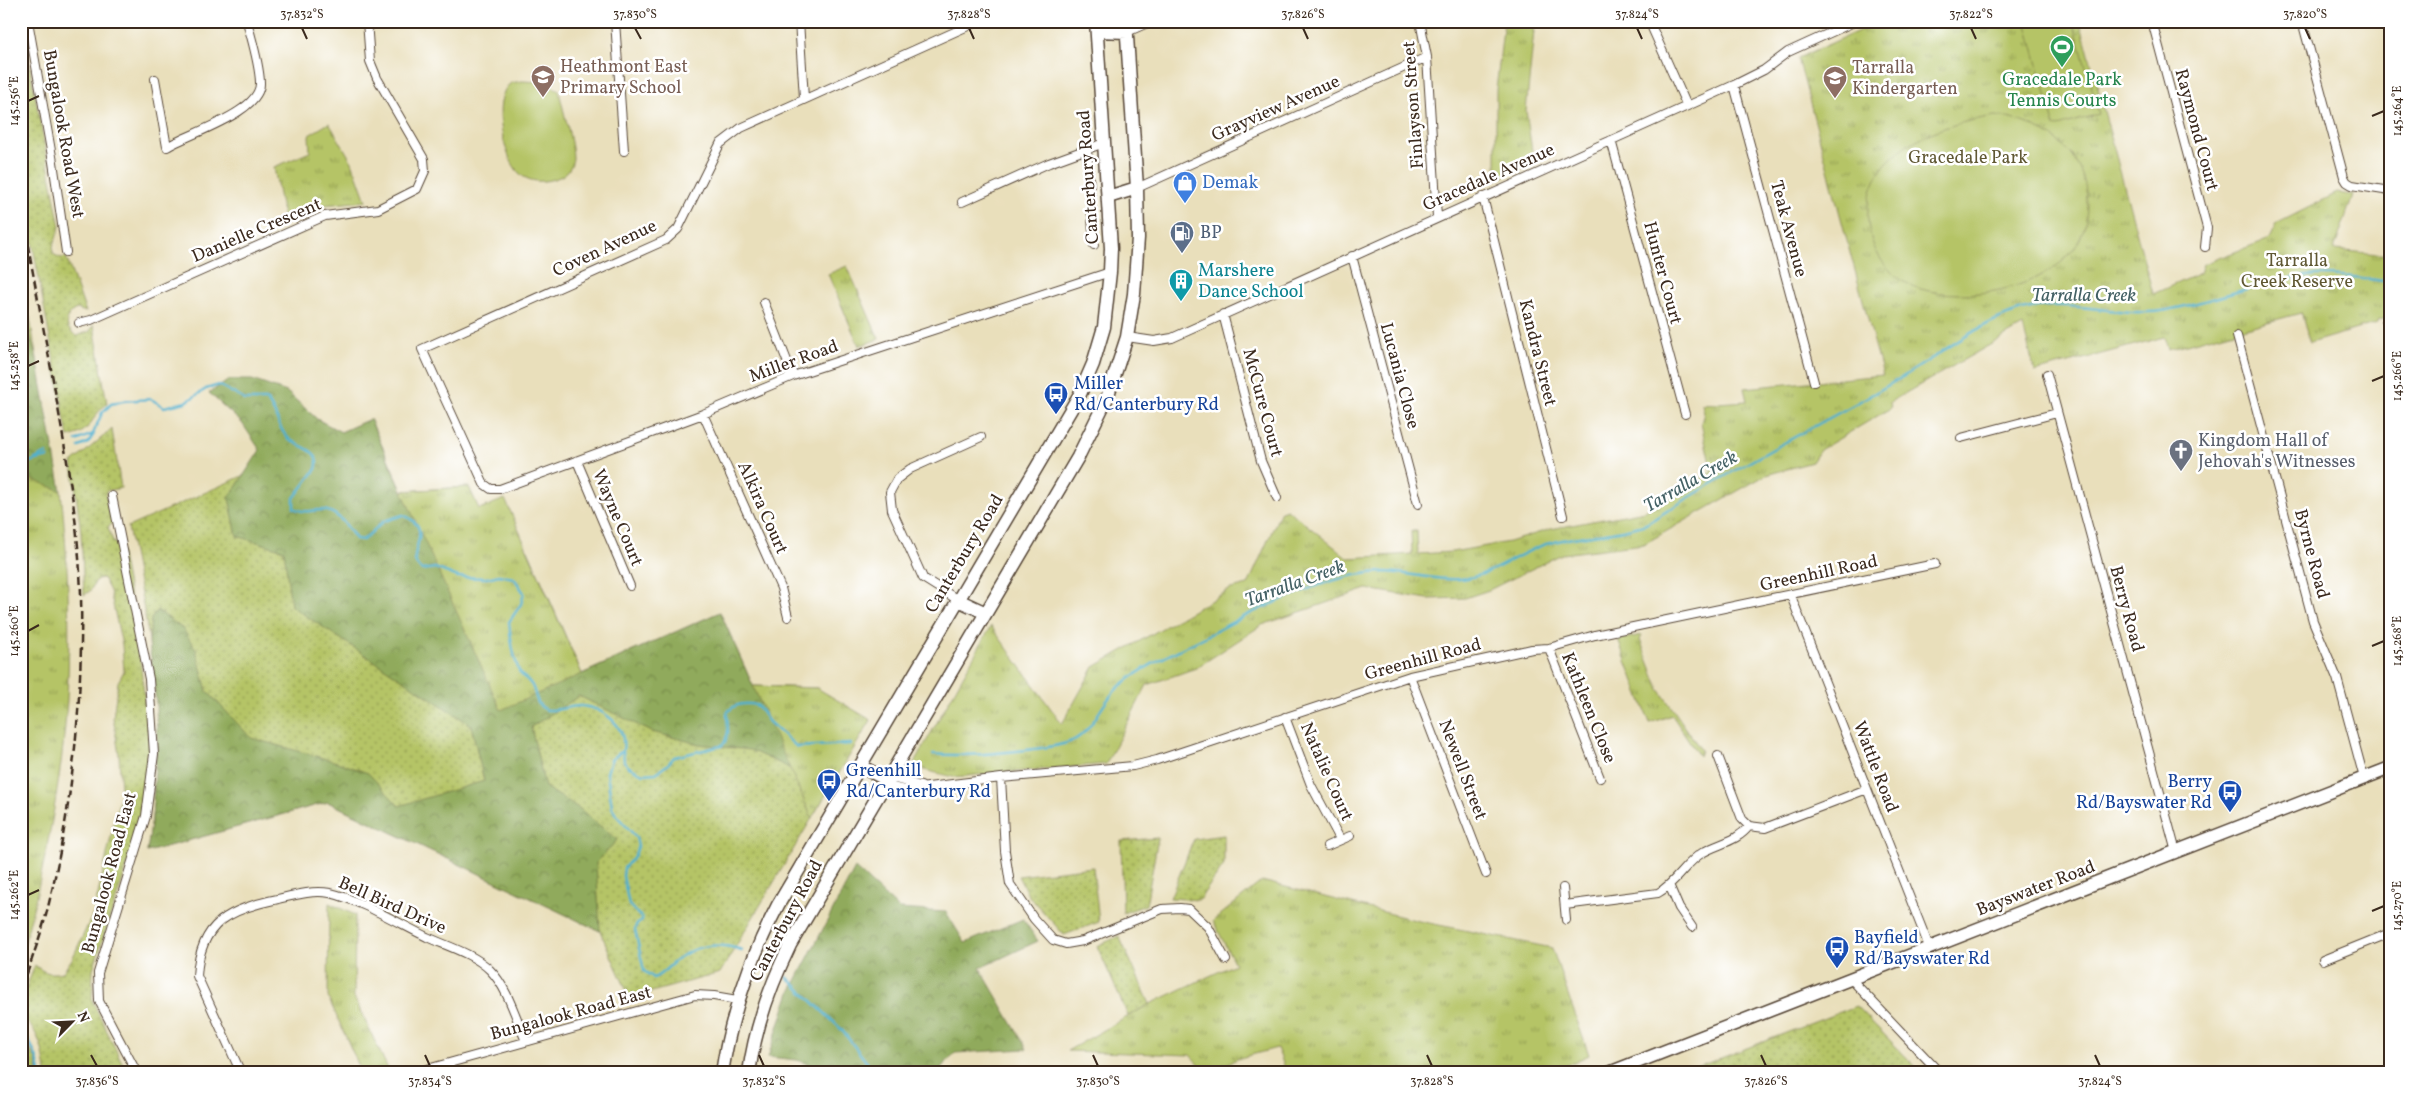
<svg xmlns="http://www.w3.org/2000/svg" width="2411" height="1094" font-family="Vollkorn,serif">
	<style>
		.grass { fill: url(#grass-dots); stroke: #787742 }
		.forest { fill: url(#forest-crowns); stroke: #666a3c }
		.park { fill: url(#park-tufts); stroke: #787742 }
		.garden { fill: #b5c466; stroke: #787742 }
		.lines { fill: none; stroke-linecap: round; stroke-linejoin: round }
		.stream { stroke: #4fb0ce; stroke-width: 2.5 }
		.street-casing { stroke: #554536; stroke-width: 10 }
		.primary-casing { stroke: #554536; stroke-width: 15 }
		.street { stroke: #fff; stroke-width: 8 }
		.primary { stroke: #fff; stroke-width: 12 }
		.rail { stroke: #3b2a1e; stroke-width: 2.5; stroke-dasharray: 8 4; stroke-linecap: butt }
		.ticks { fill: none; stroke: #3b2a1e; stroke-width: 2 }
		.labels { text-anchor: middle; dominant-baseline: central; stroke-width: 5; stroke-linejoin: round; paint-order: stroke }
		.education-label { font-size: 18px; fill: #785e54; stroke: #fff; text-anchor: start }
		.leisure-label { font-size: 18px; fill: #27864d; stroke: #fff }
		.street-label { font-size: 18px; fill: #3b2a1e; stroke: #fff }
		.park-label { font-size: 18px; fill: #605834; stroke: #fff }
		.shop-label { font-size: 18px; fill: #366cbe; stroke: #fff; text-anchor: start }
		.service-label { font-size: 18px; fill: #4e5e75; stroke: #fff; text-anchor: start }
		.culture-label { font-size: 18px; fill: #0d838f; stroke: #fff; text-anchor: start }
		.transit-label { font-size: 18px; fill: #164399; stroke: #fff; text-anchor: start }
		.worship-label { font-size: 18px; fill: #5b616d; stroke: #fff; text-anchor: start }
		.water-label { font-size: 19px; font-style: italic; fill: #436064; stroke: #fff }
		.neatline { fill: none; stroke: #3b2a1e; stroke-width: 2 }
		.ticks-label { font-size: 12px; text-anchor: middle; fill: #3b2a1e }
	</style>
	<defs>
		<pattern id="grass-dots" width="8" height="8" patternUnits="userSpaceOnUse" patternTransform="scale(1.25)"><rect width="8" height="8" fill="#b5c466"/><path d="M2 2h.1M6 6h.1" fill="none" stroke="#949f53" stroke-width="1.8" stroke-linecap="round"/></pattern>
		<pattern id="forest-crowns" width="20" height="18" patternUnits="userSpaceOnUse" patternTransform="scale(1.25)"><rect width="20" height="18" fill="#90aa5b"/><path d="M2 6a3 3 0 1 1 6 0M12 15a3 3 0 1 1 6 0" fill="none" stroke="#778b4b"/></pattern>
		<pattern id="park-tufts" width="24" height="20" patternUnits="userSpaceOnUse" patternTransform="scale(1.25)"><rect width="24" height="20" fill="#b5c466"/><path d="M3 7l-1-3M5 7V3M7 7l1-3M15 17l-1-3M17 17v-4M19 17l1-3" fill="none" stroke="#949f53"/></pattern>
	</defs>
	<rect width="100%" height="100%" fill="#fff"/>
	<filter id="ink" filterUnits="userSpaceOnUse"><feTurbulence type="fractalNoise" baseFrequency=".02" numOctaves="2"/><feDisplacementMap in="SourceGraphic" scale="10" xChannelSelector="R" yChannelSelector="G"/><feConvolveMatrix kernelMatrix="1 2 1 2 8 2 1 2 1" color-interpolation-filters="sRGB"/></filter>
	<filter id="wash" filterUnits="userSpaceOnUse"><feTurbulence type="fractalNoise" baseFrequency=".0096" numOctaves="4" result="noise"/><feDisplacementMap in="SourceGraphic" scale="20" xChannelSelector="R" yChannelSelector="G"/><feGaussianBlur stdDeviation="1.12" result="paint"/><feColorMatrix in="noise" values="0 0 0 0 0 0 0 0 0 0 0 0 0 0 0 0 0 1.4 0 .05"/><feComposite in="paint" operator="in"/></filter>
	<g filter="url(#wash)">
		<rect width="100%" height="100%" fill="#e9dfbb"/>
		<path class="grass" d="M21,21L60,227L53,247V254L61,258L66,257L86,312L77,309C63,314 64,329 77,336L90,331L94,325L107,404C89,417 94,432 68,437L21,181Z
			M21,267L37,359L21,307Z
			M370,419L501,710L720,612L812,818L720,973L630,998L600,931L328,802L147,852C155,802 160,751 156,700C152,642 139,585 128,527Z
			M112,429L121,488L106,491V497L114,522L108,527L113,541L121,550L137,633L151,755L133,848L93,969L92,1000L127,1073H46C44,1052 39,1030 21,1017V1001L35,965C45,974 51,974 63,972L72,959L94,912L121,792L119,755L113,717L118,682L124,671L122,645L110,591L103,578L97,579L90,591L84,595L81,532L72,463Z
			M1224,835V865L1199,900L1170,898L1194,839Z
			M1158,838L1146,905L1123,913L1121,841Z
			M1093,867L1099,922L1064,935L1028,895L1018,876Z
			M1119,936L1150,1004L1128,1016L1097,946Z
			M1856,1006L1922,1073H1682Z
			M21,1033L36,1060L38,1073H21Z"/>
		<path class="forest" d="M21,307L37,359L61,491L21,532Z
			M229,380H252L287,392L317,419L341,432L370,419L402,491L469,487L475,510L493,515L528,550L582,674L720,612L753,686L817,688L822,737L812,778L750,750L699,744L652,732L579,696L531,727L545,787L580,809L617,840L596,863L600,931L328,802L147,852L152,818L157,736L156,702L149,643L151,619L157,610L183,629L196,650L207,691L251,738L337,762L368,773L399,806L484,781L471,725L291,606L284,550L237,536L229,498L260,450L242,423L209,393Z
			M855,868L899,909L946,912L965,943L1023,919L1038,941L980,968L1027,1049L955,1053L936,1073H830L797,1060L768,1057L790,992Z"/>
		<path class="park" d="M1504,21H1535L1526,111L1534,164L1496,180V90Z
			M1881,21H2080L2153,294L2200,273L2203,264L2269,239L2276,224L2337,193L2353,195L2334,250L2390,255V317L2377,321V323L2310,343L2301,313L2168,349L2164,337L2035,372L2023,326L1890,402L1891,408L1820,450L1812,462L1766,475L1644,544L1562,554L1489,590L1465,598L1428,599L1367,589L1262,625L1196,668L1147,685L1106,764L953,777L912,767L991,626L1062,724L1094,667L1231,589L1248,585L1281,511L1287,509L1348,558L1412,554L1411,531H1417L1418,554L1452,552L1509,542L1551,529L1645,511L1712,472L1701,423L1704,413L1702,404L1747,401L1744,388L1883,375L1798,58Z
			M329,123L352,162L366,201L324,205L284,222L274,167L310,152L309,135Z
			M847,266L879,339L859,346L828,274Z
			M21,475L61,491C68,559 71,630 67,699C62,786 43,873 21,957Z
			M469,487L479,509L505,499L582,674L501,710L402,491Z
			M1642,635L1640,640L1659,689L1701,750L1699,756L1672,715L1650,723L1618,640Z
			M753,686L817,688L871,720L812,818Z
			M1262,881L1419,921L1552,948L1589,1055L1550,1073H1287L1277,1048L1240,1058L1206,1072L1190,1055L1067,1051L1150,1004L1235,964L1213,921Z
			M329,903L355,915L354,997L388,1069L374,1073H362L328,997Z"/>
		<path class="garden" d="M2026,21H2073L2099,114L2055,127Z
			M522,81L543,82L559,90C562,108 573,142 573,158C572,168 566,175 557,178C546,182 535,183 524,177C504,166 489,97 511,83C514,82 519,82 522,81Z
			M1995,116C2041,121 2087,151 2087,203C2087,219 2084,235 2074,249C2043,290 1967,302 1921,289C1861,271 1850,190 1897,153C1926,130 1960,122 1995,116Z"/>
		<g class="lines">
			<path class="stream" d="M76,441L93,434L102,413L111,404L123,401L151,399L164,407L186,402L206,389L219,385L245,400H266C277,410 277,428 288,438C298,448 322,448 316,469L294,498V508C304,514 311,510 321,510C338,510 347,527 356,539L363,540L384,521L403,515C440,530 400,555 422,570L435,568L458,577L487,578L499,575L514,578L524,593L521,604L509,622C510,636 514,660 520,673C524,679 531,681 533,688C537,698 536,706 547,710C559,711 571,705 582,706C604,708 627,726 623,750L611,760L607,773L612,807L616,815L636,837L638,846L635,855L624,868L623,876L629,905L642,918V921L636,925L635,930L644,971L654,978C662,974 666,969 673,963C694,944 716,942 742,950
				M79,447L88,443L94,434
				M35,459L47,453
				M21,464L48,457
				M623,751L624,761L629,767L643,774L656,773L667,765L674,757L721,746L725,742L728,732L727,713C734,703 748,702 758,706L769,722L797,747L851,744
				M933,754C964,757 995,753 1026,750C1041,748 1058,747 1072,741C1095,730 1101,701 1120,686C1144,666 1173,653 1201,639C1220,629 1240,618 1260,609C1297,593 1341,573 1383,572C1408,572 1434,581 1460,579C1491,577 1518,553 1546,544C1579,534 1614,535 1646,524C1673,507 1701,490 1729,474C1785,441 1843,412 1899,379C1939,356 1977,323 2022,310C2069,297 2120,319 2168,310C2218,300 2266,279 2317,275C2342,274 2366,279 2390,282
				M787,977L841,1029L875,1073
				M21,1028C30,1042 38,1056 40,1073"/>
		</g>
	</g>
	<g filter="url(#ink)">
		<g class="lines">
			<defs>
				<path id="street" d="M28,21L53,162L66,252
					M615,21L624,151
					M799,21L804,98
					M979,21L741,128L720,144L678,229L666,240L422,349L484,484L491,489H500L703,414L793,376L1110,272
					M1420,21L1427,57L1437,217
					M1649,21L1687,106
					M2152,21L2207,228L2205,247
					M2302,21L2344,177L2347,182L2352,185L2390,191
					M1127,32L1152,21
					M155,79L167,147C190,133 262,112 260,82C259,62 252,41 247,21
					M1734,85L1814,382
					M1611,140L1685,414
					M1087,149L1094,245
					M1137,188L1427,57
					M1483,197L1563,516
					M962,202L1049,163L1104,143
					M1352,256L1418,504
					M764,302L793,376
					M1223,314L1261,461L1277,498
					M2386,319L2390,332
					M79,323L91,320L325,216L378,209L417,189L425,171L424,159L377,78L370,61L367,21
					M2237,336L2313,621L2337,678L2364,778
					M1127,337L1154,341L1172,338L1734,85L1764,70L1788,52L1856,21
					M2047,374L2176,852
					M703,414L781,588L788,617
					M1961,438L2057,413
					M577,461L630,586
					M112,496L149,679L154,754L146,816L98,973L99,1001L137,1073
					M1791,596L1930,949
					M958,600L923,578L892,510L890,492L897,479L910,469L981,437
					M1549,648L1600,778
					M1410,676L1486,874
					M1285,717L1311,785L1340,839
					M1718,756L1742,819L1749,826
					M1001,778L1005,851L1010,884L1034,919L1053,940L1066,944L1083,941L1162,909L1180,908L1189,909L1208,927L1226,960
					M921,786L895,779L887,780L892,787L904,790L1001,778L1133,766L1157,760L1410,676L1532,649L1549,648L1595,635L1935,564
					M1327,846L1350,836
					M1670,887L1679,908L1692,927
					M1563,888L1566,920
					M1565,905L1658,893C1676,883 1685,863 1702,853C1719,843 1737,842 1749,826L1765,828L1867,789
					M2323,960L2390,933
					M1851,979L1940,1073
					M241,1073L197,976C200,922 230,909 278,899C295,895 312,890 330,893C358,899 400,924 427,937C447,946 474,954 490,970C508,988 516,1019 526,1041
					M413,1073L695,995L714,996L737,1000"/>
				<path id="primary" d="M1097,31L1127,32
					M1108,197L1137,188
					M958,600L986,613
					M860,766L887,780
					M722,1073C731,1013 750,959 778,905L1080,394L1093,364L1104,327L1110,272L1111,248L1096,21
					M749,1073C755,1027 770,986 790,945L1078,457L1107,398L1127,337L1134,294L1138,238L1137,188L1126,21
					M1609,1073L2390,768"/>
			</defs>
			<use href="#street" class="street-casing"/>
			<use href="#primary" class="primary-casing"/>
			<use href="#street" class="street"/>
			<use href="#primary" class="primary"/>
			<path class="rail" d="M21,209C32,268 43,326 54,385C66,454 79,525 81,595C83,703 72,814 45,919C38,943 29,967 21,991"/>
		</g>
	</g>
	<path class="ticks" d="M302,28L307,39M635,28L641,39M969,28L974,39M1303,28L1308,39M1637,28L1642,39M1971,28L1976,39M2305,28L2310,39M28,101L39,96M2372,116L2384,111M28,366L39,361M2372,381L2384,376M28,631L39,625M2372,646L2384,641M28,895L39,890M2372,911L2384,906M91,1055L97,1066M425,1055L430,1066M759,1055L764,1066M1093,1055L1098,1066M1427,1055L1432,1066M1761,1055L1766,1066M2095,1055L2100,1066"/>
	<defs>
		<symbol id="stadium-pin" viewBox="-11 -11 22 30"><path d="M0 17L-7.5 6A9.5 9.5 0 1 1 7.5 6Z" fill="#2e9e5b" stroke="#fff"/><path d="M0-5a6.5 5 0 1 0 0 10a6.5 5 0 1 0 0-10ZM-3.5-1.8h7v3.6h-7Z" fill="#fff"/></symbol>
		<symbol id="school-pin" viewBox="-11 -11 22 30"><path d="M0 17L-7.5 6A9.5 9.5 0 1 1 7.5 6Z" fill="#8d6e63" stroke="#fff"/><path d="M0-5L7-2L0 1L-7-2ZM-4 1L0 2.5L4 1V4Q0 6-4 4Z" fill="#fff"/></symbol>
		<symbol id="shop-pin" viewBox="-11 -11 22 30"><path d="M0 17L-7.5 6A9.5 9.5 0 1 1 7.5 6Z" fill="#3f7fe0" stroke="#fff"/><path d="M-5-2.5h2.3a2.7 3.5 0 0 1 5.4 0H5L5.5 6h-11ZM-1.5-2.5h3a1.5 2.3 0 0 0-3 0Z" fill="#fff"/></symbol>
		<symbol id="fuel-pin" viewBox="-11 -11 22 30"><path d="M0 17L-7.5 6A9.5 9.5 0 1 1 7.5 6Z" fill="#5c6f8a" stroke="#fff"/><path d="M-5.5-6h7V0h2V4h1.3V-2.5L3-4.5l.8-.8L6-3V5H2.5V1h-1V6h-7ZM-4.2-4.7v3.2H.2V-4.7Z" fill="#fff"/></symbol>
		<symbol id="building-pin" viewBox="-11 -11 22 30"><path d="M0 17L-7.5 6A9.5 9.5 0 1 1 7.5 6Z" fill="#0f9aa8" stroke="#fff"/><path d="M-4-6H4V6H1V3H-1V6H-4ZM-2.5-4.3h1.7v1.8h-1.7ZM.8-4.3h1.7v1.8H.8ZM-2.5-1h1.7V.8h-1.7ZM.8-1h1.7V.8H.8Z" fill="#fff"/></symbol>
		<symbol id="bus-pin" viewBox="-11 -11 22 30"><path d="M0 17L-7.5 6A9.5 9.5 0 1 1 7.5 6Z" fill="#1a4fb4" stroke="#fff"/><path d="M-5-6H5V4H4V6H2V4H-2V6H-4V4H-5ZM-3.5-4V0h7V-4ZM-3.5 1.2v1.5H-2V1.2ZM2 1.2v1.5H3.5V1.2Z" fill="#fff"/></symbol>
		<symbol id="church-pin" viewBox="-11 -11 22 30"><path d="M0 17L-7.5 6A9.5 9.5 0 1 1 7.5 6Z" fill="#6b7280" stroke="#fff"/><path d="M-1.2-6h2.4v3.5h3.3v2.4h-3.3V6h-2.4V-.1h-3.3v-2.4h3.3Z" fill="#fff"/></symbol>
	</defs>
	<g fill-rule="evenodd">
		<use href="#stadium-pin" x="2048" y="33" width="28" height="38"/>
		<use href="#school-pin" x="529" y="63" width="28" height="38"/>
		<use href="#school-pin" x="1821" y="64" width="28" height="38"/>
		<use href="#shop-pin" x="1171" y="169" width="28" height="38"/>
		<use href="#fuel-pin" x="1168" y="219" width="28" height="38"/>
		<use href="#building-pin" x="1167" y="267" width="28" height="38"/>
		<use href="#bus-pin" x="1042" y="380" width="28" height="38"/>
		<use href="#church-pin" x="2167" y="437" width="28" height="38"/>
		<use href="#bus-pin" x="815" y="767" width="28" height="38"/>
		<use href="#bus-pin" x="2216" y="778" width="28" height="38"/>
		<use href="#bus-pin" x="1823" y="934" width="28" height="38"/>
	</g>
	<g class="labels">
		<g class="education-label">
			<text x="560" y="67">Heathmont East<tspan x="560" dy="21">Primary School</tspan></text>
			<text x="1852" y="68">Tarralla<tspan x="1852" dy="21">Kindergarten</tspan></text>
		</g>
		<g class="leisure-label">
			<text x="2062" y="80">Gracedale Park<tspan x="2062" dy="21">Tennis Courts</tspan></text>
		</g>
		<g class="street-label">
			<text transform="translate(1414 105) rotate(-94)">Finlayson Street</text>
			<text transform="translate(1276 109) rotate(-24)">Grayview Avenue</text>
			<text transform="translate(2196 130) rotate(75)">Raymond Court</text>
			<text transform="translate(63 134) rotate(80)">Bungalook Road West</text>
			<text transform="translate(1089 177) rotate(-94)">Canterbury Road</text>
			<text transform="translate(1489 178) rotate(-24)">Gracedale Avenue</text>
			<text transform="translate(1788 229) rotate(75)">Teak Avenue</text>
			<text transform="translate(257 231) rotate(-23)">Danielle Crescent</text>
			<text transform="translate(605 249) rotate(-25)">Coven Avenue</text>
			<text transform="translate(1662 273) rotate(75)">Hunter Court</text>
			<text transform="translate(1537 353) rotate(76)">Kandra Street</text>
			<text transform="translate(794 362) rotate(-20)">Miller Road</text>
			<text transform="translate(1399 376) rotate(75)">Lucania Close</text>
			<text transform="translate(1262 403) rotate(75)">McCure Court</text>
			<text transform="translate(762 508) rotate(66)">Alkira Court</text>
			<text transform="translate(617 518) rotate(67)">Wayne Court</text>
			<text transform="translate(965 554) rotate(-59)">Canterbury Road</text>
			<text transform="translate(2311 554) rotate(75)">Byrne Road</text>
			<text transform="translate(1819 574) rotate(-12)">Greenhill Road</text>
			<text transform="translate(2126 609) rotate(75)">Berry Road</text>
			<text transform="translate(1423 660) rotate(-15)">Greenhill Road</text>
			<text transform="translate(1588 708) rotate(68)">Kathleen Close</text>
			<text transform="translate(1875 767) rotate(69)">Wattle Road</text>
			<text transform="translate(1462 770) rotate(69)">Newell Street</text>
			<text transform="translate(1326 772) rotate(66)">Natalie Court</text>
			<text transform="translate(110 873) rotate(-75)">Bungalook Road East</text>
			<text transform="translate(2036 889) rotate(-21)">Bayswater Road</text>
			<text transform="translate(392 906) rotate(24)">Bell Bird Drive</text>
			<text transform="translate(787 921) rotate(-62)">Canterbury Road</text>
			<text transform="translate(571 1014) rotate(-15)">Bungalook Road East</text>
		</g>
		<g class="park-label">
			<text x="1968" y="158">Gracedale Park</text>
			<text x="2297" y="261">Tarralla<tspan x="2297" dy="21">Creek Reserve</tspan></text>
		</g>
		<g class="shop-label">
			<text x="1202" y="183">Demak</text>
		</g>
		<g class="service-label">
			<text x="1200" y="233">BP</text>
		</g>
		<g class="culture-label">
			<text x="1198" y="271">Marshere<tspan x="1198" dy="21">Dance School</tspan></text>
		</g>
		<g class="transit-label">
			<text x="1074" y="384">Miller<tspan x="1074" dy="21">Rd/Canterbury Rd</tspan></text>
			<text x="846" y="771">Greenhill<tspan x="846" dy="21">Rd/Canterbury Rd</tspan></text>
			<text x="2212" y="782" text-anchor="end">Berry<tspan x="2212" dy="21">Rd/Bayswater Rd</tspan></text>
			<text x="1854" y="938">Bayfield<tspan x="1854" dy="21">Rd/Bayswater Rd</tspan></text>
		</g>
		<g class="worship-label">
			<text x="2198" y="441">Kingdom Hall of<tspan x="2198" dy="21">Jehovah's Witnesses</tspan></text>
		</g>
		<g class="water-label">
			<text x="2084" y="296">Tarralla Creek</text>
			<text transform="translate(1691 482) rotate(-30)">Tarralla Creek</text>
			<text transform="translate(1295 584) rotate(-20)">Tarralla Creek</text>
		</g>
	</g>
	<rect width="2411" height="1094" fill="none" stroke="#fff" stroke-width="55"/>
	<g transform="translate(72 1022) rotate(66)" stroke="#ffffff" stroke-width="4" paint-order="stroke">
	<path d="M0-4L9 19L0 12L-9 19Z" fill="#3b2a1e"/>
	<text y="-8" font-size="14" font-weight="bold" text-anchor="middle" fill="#3b2a1e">N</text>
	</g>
	<rect x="28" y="28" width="2356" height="1038" class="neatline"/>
	<g class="ticks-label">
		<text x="302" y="18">37.832°S</text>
		<text x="635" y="18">37.830°S</text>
		<text x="969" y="18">37.828°S</text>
		<text x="1303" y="18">37.826°S</text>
		<text x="1637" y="18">37.824°S</text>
		<text x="1971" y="18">37.822°S</text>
		<text x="2305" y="18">37.820°S</text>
		<text transform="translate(14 101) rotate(-90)" y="4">145.256°E</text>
		<text transform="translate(2397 111) rotate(-90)" y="4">145.264°E</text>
		<text transform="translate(14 366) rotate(-90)" y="4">145.258°E</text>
		<text transform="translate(2397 376) rotate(-90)" y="4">145.266°E</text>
		<text transform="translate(14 631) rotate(-90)" y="4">145.260°E</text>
		<text transform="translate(2397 641) rotate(-90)" y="4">145.268°E</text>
		<text transform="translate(14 895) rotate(-90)" y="4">145.262°E</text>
		<text transform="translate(2397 906) rotate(-90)" y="4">145.270°E</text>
		<text x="97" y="1085">37.836°S</text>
		<text x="430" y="1085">37.834°S</text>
		<text x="764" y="1085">37.832°S</text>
		<text x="1098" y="1085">37.830°S</text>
		<text x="1432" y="1085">37.828°S</text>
		<text x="1766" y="1085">37.826°S</text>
		<text x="2100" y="1085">37.824°S</text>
	</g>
</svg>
